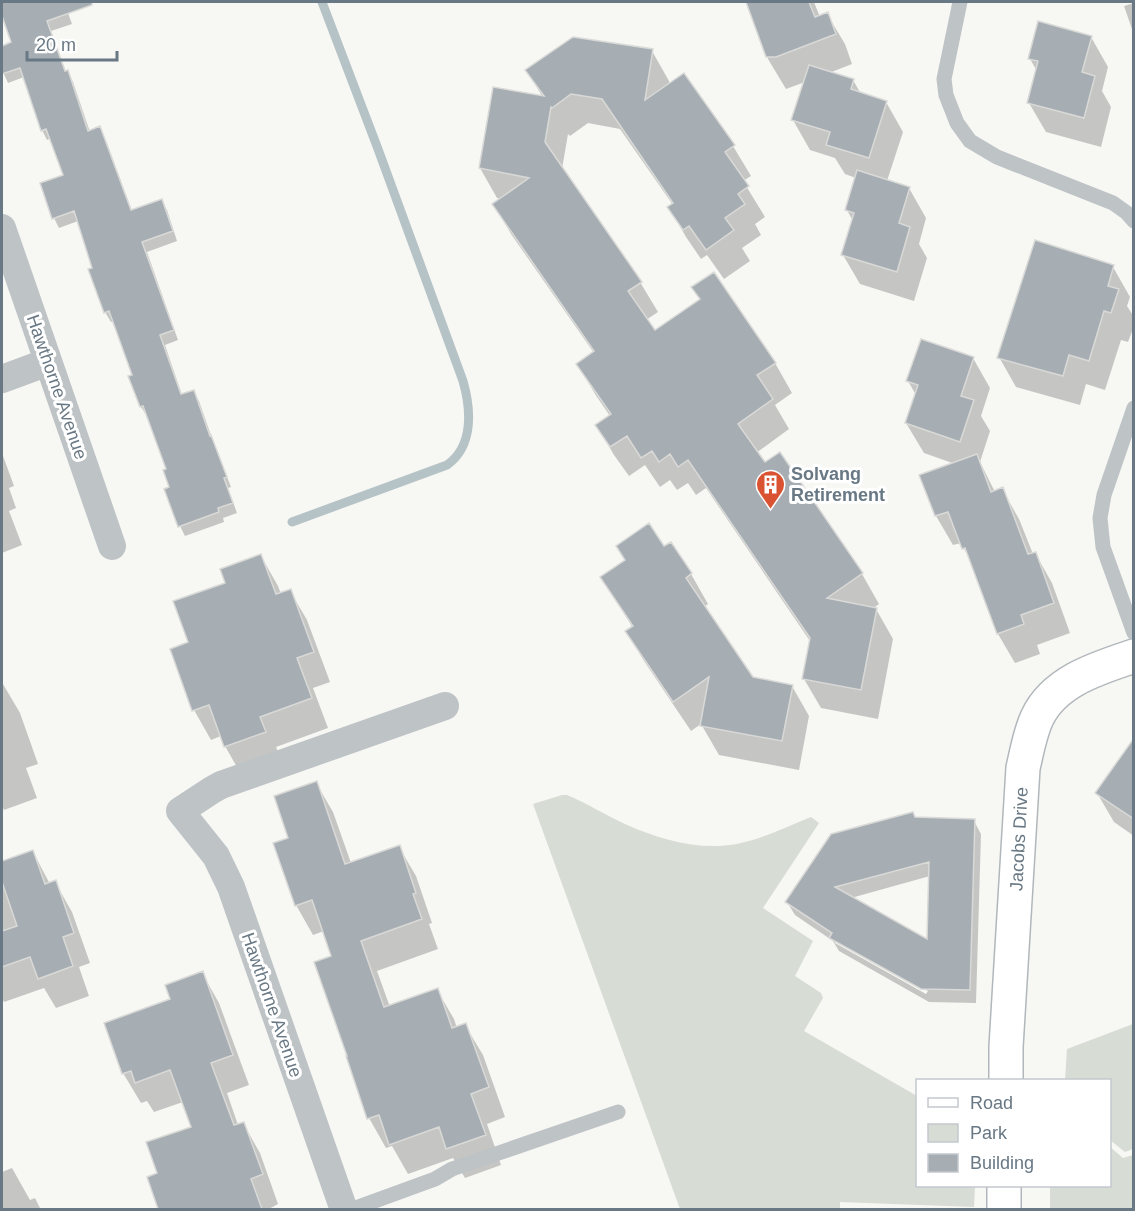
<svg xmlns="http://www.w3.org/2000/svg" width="1135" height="1211" font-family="Arial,sans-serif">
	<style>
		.green { fill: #d7dcd4 }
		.shadow { fill: #0003; fill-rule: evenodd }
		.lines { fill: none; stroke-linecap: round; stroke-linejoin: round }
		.stream { stroke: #b6c3c6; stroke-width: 9 }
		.building { fill: #a6aeb4; stroke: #d9d9d7; stroke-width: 1.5; fill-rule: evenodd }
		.secondary-casing { stroke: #b1b7bb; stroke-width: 36 }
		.lane { stroke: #bec3c6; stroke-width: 15 }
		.street { stroke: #bec3c6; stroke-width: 28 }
		.secondary { stroke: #fff; stroke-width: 33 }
		.labels { text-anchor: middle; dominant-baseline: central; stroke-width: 6; stroke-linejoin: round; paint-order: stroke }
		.street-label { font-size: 18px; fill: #687884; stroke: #fff }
		.poi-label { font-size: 18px; font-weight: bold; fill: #687884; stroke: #fff; text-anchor: start }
	</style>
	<rect width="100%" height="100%" fill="#f7f7f4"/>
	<path class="green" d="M562,795H567C587,803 605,815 625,824C660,840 702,852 741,843C765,838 788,826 811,817L819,823L763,908L813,941L795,976L821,993L823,998L804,1031L917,1096L918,1186H975L974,1207L840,1202V1210L680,1209L533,804Z
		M1133,1024V1149L1125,1152L1110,1140V1080H1065L1067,1049Z
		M1110,1147L1123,1158L1133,1155V1209H1050V1186H1110Z"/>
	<path class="shadow" d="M2,2H64L72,24L51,31L66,72H68L73,82L90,132L100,128L105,138L132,211L161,201L167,210L177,241L147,252L178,340L165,345L182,395L193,391L199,401L213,441L231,487L228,488L237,513L223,518L224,522L185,536L180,526L168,470L148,416H147L141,407L130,377L134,376L114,321L111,322L105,312L94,269L78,221L59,228L54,218L65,176L51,138L47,140L42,130L24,77L8,83L2,70V47L13,43L2,12Z
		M747,2H814L820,17L827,14L845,44L852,64L829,73L853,80L861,94L886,102L903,132L887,181L909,188L926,218L919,244L927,258L914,301L860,284L843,255L853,221L847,210L856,178L845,174L835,158L810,150L793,120L805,82L786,89L768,59Z
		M1134,3V35L1124,6Z
		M1091,37L1108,67L1102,91L1111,107L1101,147L1046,132L1029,103L1037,71L1030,59Z
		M652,51L669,81V86L684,75L733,146L751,176L743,181L765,217L755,224L761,235L742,248L750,261L724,279L707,255L701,259L686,237L669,207L673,205L620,129L588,123L570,136L568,134L562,169L640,282L658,312L646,320L654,332L775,363L792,393L775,405L789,429L756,453L765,464L779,454L862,574L879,604L872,609H876L893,639L878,719L821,708L804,679L810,641L706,488L696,495L688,483L677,490L670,480L660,487L645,465L629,476L614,455L597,426L610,416L595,394L578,364L594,353L511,234L494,204L502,199L497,198L480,168L543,98L527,70Z
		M1113,267L1130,297L1127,306L1134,317V326L1128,342L1121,340L1105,390L1086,384L1080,405L1016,387L999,357Z
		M973,358L990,388L981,416L990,431L980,462L995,492L1002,489L1019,519L1033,554L1035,553L1052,583L1070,633L1037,645L1040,654L1015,663L998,634L975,569L961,543L953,545L936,516L921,476L955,464L924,453L906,423L916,395L908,381Z
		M2,453L14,486L9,488L16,508L9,511L22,545L2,553Z
		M670,544L691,574L708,604L704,607L752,678L792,686L809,716L799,770L719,755L701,724L691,731L644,661L627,632L633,628L602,578L664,548Z
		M261,556L278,586L281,594L290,591L307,620L330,682L313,688L328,728L276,747L282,762L242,776L225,746L221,736L211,740L194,710L190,643L227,584Z
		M2,684H3L20,713L38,764L26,768L37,798L4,810L2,806Z
		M1133,741L1134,836L1114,822L1097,793Z
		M316,783L333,812L351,863L399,847L416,876L432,923L429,924L438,949L377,971L390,1007L437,990L454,1019L457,1028L465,1025L483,1055L505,1117L487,1124L501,1165L465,1178L453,1158L408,1174L392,1146L386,1148L369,1118L333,957L324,931L313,935L296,905L290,839Z
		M915,819L974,821L981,834L976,1003L929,1002L839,951L833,941L795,915L787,902ZM930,876L928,941L851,898ZM835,939L928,991L926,994L835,943Z
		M33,852L50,884L55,882L72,912L90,963L79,967L89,996L56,1008L44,988L4,1002L2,998V863Z
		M202,973L219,1003L249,1085L227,1093L238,1125L243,1123L260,1153L278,1204L267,1210H159L148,1178L159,1174L193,1128L183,1102L154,1112L147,1101L141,1103L123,1073L172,1000Z
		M12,1168L30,1200L35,1198L41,1210H2V1172Z"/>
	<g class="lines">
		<path class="stream" d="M292,522L447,465C474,446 471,409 463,381L378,149L322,2"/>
	</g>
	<path class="building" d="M2,2H92V5L47,21L65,71L68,70L88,131L100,126L131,210L162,199L173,231L142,242L174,330L160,335L181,394L194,390L210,436L211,435L227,477L224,478L233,503L218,508L219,512L178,527L164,489L169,487L163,470L166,469L143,406L140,407L128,376L132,375L109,311L104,313L88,269L92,268L74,211L52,219L40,183L63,175L46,129L41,131L20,68L2,74V46L11,42L2,16Z
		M746,2H809L815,17L828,12L836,34L776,57H766Z
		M1038,21L1092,36L1082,72L1095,76L1084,118L1027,103L1038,61L1028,59Z
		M573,37L653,49L645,100L684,73L735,145L725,152L749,186L738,194L745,204L725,218L734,230L706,250L689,226L683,230L667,207L673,203L602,99L571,94L552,108L551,107L545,142L642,282L628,291L655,330L700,299L691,287L714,272L776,363L757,375L773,399L738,424L765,462L780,452L863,573L827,598L877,608L861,690L802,679L810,638L688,460L678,467L670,454L659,462L652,451L641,458L627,436L610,447L595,425L611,414L576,364L594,351L492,204L529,178L479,168L493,87L544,96L525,70Z
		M809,65L854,79L851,89L887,101L869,158L826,145L830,132L791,120Z
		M857,170L910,187L899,223L910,227L897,272L841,255L854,213L845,210Z
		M1035,240L1114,265L1108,286L1119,289L1111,313L1104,311L1089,361L1069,355L1063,376L997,358Z
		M921,339L974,357L961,396L974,400L960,442L905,423L918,385L906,381Z
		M977,454L991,492L1003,487L1028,554L1036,552L1054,603L1021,615L1024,624L997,634L965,548L962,549L948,512L935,516L919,475Z
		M649,523L664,546L671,542L692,573L686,578L753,677L793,685L782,741L700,726L709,677L673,702L625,631L633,626L600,577L625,560L616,546Z
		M261,554L276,594L291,589L314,652L297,658L312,698L260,717L266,732L224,747L209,705L192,711L170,649L188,642L173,601L225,583L220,569Z
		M1134,738V819L1095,793Z
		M317,781L345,864L400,845L416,893L413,894L422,919L361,941L384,1007L438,988L452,1028L466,1023L489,1087L471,1094L486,1135L446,1149L439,1127L389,1145L379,1115L367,1119L346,1056H347L314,962L331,956L312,900L295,906L273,843L288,838L274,796Z
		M913,812L915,817L975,819L970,990L921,989L829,938L832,933L785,902L831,834ZM929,862L927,939L835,887Z
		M33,850L45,884L56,880L74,933L63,937L73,966L38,979L30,957L2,967V931L17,926L2,882V861Z
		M203,971L233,1055L211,1063L234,1125L244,1122L263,1174L251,1179L262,1209H158L147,1177L157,1173L146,1142L191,1127L170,1070L135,1083L131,1071L122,1074L104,1023L170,999L165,985Z"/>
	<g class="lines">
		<defs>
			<path id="secondary" d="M1006,1080V1047L1023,768C1027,751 1030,733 1037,718C1054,681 1098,668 1134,656
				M1004,1210V1186"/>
		</defs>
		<use href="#secondary" class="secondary-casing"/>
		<path class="lane" d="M960,2L944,79L946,95L957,123L970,141L997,157L1113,203L1127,213L1134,221
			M1134,408L1104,495L1100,518L1103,547L1134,633
			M350,1210L435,1179L452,1169L618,1112"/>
		<path class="street" d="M2,228L112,546
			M2,379L48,362
			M344,1210L231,887L216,856L180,811L212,790L221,785L445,706"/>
		<use href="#secondary" class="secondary"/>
	</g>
	<defs>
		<symbol id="building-pin" viewBox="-11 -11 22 30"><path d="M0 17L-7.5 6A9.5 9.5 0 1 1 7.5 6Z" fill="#d95332" stroke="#fff"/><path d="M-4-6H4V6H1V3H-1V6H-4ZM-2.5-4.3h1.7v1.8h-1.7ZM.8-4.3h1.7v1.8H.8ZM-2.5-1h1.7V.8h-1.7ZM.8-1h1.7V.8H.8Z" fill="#fff"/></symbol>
	</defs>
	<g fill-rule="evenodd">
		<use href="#building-pin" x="754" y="468" width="33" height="45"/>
	</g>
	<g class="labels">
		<g class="street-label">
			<text transform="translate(57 387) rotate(71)">Hawthorne Avenue</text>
			<text transform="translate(1019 839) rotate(-87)">Jacobs Drive</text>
			<text transform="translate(272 1005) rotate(71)">Hawthorne Avenue</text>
		</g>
		<g class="poi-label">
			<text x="791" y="474">Solvang<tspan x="791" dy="21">Retirement</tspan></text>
		</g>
	</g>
	<rect width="1135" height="1211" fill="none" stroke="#687884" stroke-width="6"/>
	<rect x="916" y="1079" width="195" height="108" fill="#ffffff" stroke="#c3c9ce" stroke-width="1.5"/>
	<rect x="928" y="1098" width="30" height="9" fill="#ffffff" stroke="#c3c9ce" stroke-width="1.5"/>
	<text x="970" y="1109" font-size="18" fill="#687884">Road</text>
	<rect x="928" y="1124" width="30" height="18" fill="#d7dcd4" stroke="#c3c9ce" stroke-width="1.5"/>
	<text x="970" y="1139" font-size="18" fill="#687884">Park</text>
	<rect x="928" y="1154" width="30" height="18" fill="#a6aeb4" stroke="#c3c9ce" stroke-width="1.5"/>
	<text x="970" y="1169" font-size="18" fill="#687884">Building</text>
	<path d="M27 51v9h90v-9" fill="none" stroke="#687884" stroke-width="3"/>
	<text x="36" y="51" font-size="18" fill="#687884" stroke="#ffffff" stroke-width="4.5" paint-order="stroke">20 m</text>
</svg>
